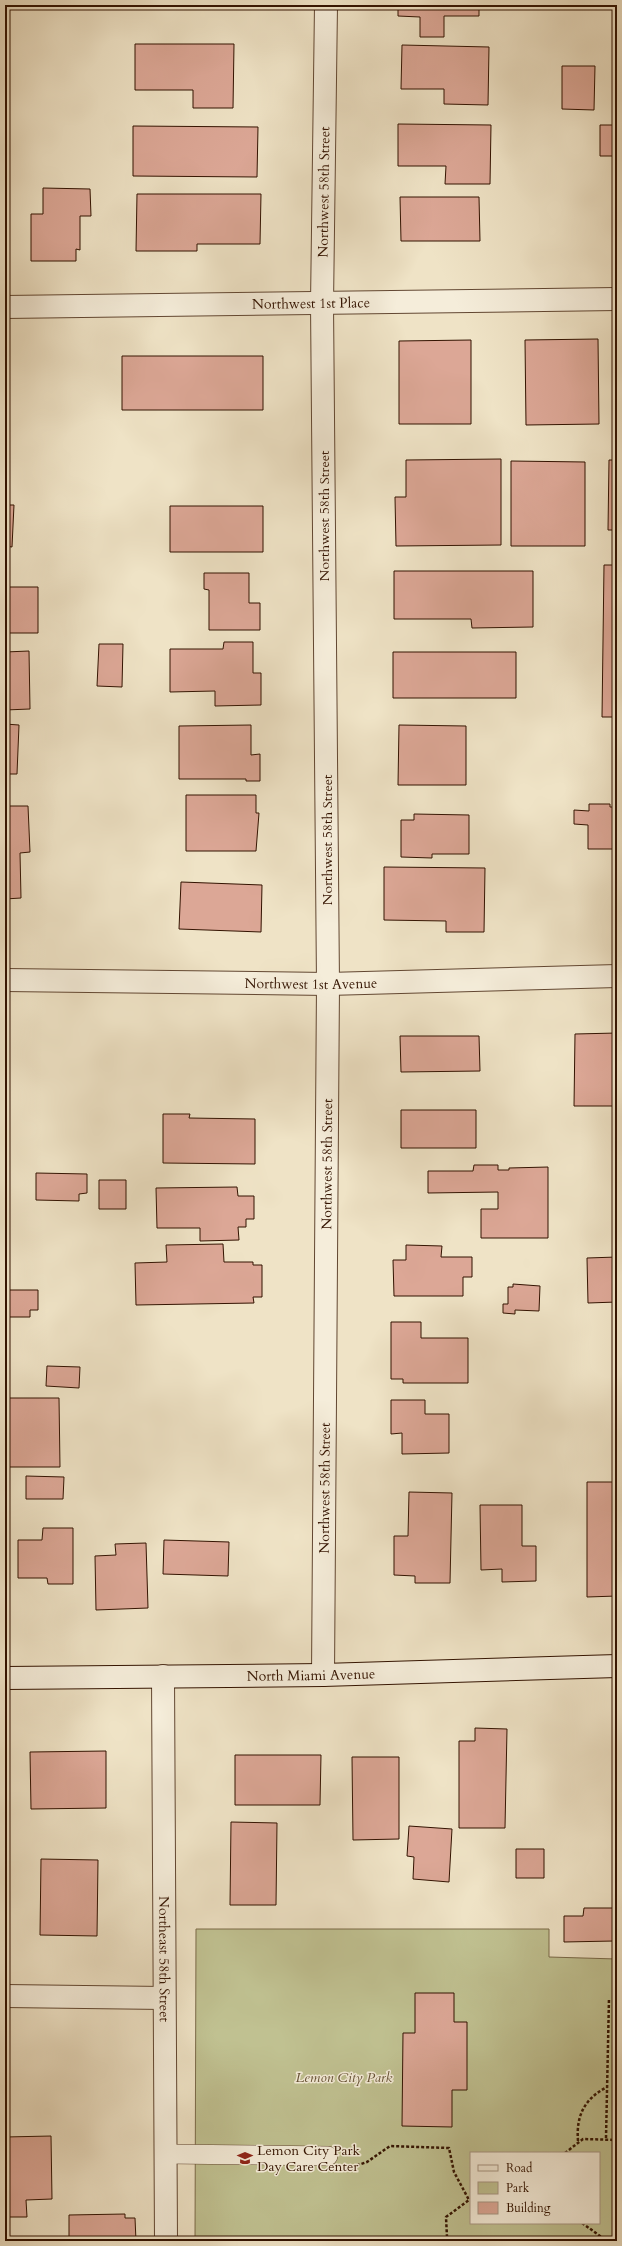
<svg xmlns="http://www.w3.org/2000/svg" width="622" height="2246" font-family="Cardo,serif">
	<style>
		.green { fill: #c0c191; stroke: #7a6a49; fill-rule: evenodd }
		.building { fill: #dca796; stroke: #331301 }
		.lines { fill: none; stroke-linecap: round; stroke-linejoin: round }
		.service-casing { stroke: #624732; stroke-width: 20 }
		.minor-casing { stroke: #624732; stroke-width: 24 }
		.secondary-casing { stroke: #331301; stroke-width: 24 }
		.path { stroke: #331301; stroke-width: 2.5; stroke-dasharray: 3 2; stroke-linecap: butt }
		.service { stroke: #f5edda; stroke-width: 19 }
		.minor { stroke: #f5edda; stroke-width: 22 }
		.secondary { stroke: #f5edda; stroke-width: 22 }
		.labels { text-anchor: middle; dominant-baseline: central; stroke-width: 3; stroke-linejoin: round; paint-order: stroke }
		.street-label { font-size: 14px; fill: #331301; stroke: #f5edda }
		.park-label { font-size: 14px; font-style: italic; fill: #645033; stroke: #f5edda }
		.poi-label { font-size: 14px; fill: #331301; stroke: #f5edda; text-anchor: start }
	</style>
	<rect width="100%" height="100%" fill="#efe3c6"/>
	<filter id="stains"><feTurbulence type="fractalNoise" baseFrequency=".005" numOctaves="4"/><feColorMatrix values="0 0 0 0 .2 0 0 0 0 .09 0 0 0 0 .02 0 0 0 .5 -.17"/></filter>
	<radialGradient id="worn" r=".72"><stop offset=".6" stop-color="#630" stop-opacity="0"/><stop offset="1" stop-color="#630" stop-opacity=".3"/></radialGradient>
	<path class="green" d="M196,1929H549V1957L617,1959V2241H195ZM471,2153H599V2223H471Z"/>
	<path class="building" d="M398,5H479V16H444V37H420V17L398,16Z
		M135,44H234L233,108H193V90H135Z
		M402,45L489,47L488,105L444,104V89H401Z
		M562,66H595L594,110L562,109Z
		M398,124L491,125L490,184H445L446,166H398Z
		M600,125H617V156H600Z
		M133,126L258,127L257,177L133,176Z
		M43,188L90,189L91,216H80V250L76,249V261H31V214H43Z
		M137,194H261L260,244H197V251H136Z
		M400,197H479L480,241H401Z
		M598,339L599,424L526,425L525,340Z
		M471,340V424H399V341Z
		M122,356H263V410H122Z
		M5,421H8V474H5Z
		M501,459V545L396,546L395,497H406V460Z
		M609,460H617V530H608Z
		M511,461L585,462V546H511Z
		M5,505H14L12,547L5,546Z
		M170,506H263V552H170Z
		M604,565H617V717H602Z
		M394,571H533V627L472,628L471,619H394Z
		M204,573H249V603H260V630H209V590L204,589Z
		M5,587H38V633H5Z
		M224,642H253V673H261V705L215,706V691L170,692V649H223Z
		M99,644H123L122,687L97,686Z
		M29,651L30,709L5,710V652Z
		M393,652H516V698H393Z
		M5,724L19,725L17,774H5Z
		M251,725V755L260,754V781H246V779H179V726Z
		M399,725L466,726V785H398Z
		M186,795H256V813H259L256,851H186Z
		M589,804H610V807H617V849H588V825L574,824V810L589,811Z
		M5,806H28L30,852L20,853L21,898L5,899Z
		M414,814L469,815V854H432V858L401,857V820H414Z
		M384,867L485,868L484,932H446V921L384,920Z
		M181,882L262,885L261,932L179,929Z
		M617,1033V1106H574L575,1034Z
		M400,1036H479L480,1071L401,1072Z
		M401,1110H476V1148H401Z
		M163,1114H190L189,1118L255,1119V1164L163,1163Z
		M474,1165H498V1170H509V1168L548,1167V1238H481V1209H498V1192L428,1193V1171H473Z
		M36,1173L87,1174V1193L79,1194V1201L36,1200Z
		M99,1180H126V1209H99Z
		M237,1187L238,1196H254V1219H246V1227H238L239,1240L200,1241V1228H157L156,1188Z
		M223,1244L224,1262H253V1265H262V1297H253L254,1303L136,1305L135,1263L167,1262L166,1245Z
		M406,1245L442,1246L441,1257H472V1277H463V1296H394L393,1260H406Z
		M617,1257V1302L588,1303L587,1258Z
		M513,1284L540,1286L539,1311L515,1310V1314L503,1313V1304H508V1287H513Z
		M5,1290H38V1310H30V1317H5Z
		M391,1322H421V1338H468V1383H403V1379H391Z
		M47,1366L80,1367L79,1388L46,1386Z
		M5,1398H59L60,1467H5Z
		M391,1400H425V1414H449V1453L402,1454V1433L391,1434Z
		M26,1476L64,1477L63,1499H26Z
		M587,1482H617V1596L587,1597Z
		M409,1492L452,1493L450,1583H415V1576L394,1575V1536H408Z
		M480,1505H522V1546H536V1581L502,1582V1569L481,1570Z
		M43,1528H73V1584H48L47,1578H18V1540H42Z
		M164,1540L229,1542L228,1576L163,1574Z
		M146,1543L148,1608L96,1610L95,1556L116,1555L115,1544Z
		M475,1728L507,1729L505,1828H459V1741H475Z
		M106,1751V1808L31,1809L30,1752Z
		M235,1755H321L320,1805H235Z
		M352,1757H399V1839L353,1840Z
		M231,1822L277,1823L276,1905H230Z
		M409,1826L452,1829L449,1882L413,1879L414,1857L407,1856Z
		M516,1849H544V1878H516Z
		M41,1859L98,1860L97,1936L40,1935Z
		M584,1908H614V1941L564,1942V1916H583Z
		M415,1993H454V2022H467V2090H452V2127L402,2126L403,2033H415Z
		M51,2136L52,2199L26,2200L27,2217H5V2137Z
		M125,2214V2218H135L136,2241H69V2215Z"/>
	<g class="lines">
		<defs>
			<path id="service" d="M165,2154L328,2156"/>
			<g id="minor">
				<path id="s1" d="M5,307L617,299"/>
				<path id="s2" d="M5,980L328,984L617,976"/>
				<path id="s3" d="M323,1675L328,984L322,304L326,5"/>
				<path id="s4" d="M163,1676L166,2241"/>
				<path d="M5,1996L164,1998"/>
			</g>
			<g id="secondary">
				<path id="s5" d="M5,1678L323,1675L617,1666"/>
			</g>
		</defs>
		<use href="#service" class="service-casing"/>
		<use href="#minor" class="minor-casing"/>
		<use href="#secondary" class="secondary-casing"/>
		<path class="path" d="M606,2138L609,1998
			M578,2141C576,2116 584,2099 607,2087
			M565,2153L583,2139L617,2140
			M352,2167L367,2162L390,2146L449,2148L454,2172L469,2200L446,2217L447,2237
			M582,2223L607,2241"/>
		<use href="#service" class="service"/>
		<use href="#minor" class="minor"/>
		<use href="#secondary" class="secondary"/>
	</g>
	<defs>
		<symbol id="school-bare" viewBox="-9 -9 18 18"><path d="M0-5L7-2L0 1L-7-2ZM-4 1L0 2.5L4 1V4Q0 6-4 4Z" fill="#8f2418" stroke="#f5edda" stroke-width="2.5" paint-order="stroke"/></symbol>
	</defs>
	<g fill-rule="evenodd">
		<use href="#school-bare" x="234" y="2147" width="22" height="22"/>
	</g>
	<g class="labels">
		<g class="street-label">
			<text stroke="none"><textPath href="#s3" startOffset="1483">Northwest 58th Street</textPath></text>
			<text stroke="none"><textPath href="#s1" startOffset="306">Northwest 1st Place</textPath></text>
			<text transform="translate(324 516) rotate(-90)">Northwest 58th Street</text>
			<text transform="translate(327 840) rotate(-90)">Northwest 58th Street</text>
			<text stroke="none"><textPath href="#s2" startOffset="306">Northwest 1st Avenue</textPath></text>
			<text stroke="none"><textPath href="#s3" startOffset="511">Northwest 58th Street</textPath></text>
			<text stroke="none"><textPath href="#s3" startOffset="187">Northwest 58th Street</textPath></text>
			<text stroke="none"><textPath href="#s5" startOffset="306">North Miami Avenue</textPath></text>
			<text stroke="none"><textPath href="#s4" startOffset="283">Northeast 58th Street</textPath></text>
		</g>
		<g class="park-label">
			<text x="344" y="2077">Lemon City Park</text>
		</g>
		<g class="poi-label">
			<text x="257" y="2150">Lemon City Park<tspan x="257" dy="16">Day Care Center</tspan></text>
		</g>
	</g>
	<rect width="622" height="2246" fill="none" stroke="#efe3c6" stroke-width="20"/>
	<rect x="6" y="6" width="610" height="2234" fill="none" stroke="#331301" stroke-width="2"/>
	<rect x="10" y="10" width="602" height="2226" fill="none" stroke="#331301"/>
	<rect x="470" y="2152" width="130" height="72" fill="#f5edda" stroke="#a79683"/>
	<rect x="478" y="2165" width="20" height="6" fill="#f5edda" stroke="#a79683"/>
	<text x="506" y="2172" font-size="12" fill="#331301">Road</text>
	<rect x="478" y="2182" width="20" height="12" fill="#c0c191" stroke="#a79683"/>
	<text x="506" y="2192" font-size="12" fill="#331301">Park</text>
	<rect x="478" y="2202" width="20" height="12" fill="#dca796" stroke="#a79683"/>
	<text x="506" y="2212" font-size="12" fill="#331301">Building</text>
	<rect width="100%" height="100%" filter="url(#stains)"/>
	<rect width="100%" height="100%" fill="url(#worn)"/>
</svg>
